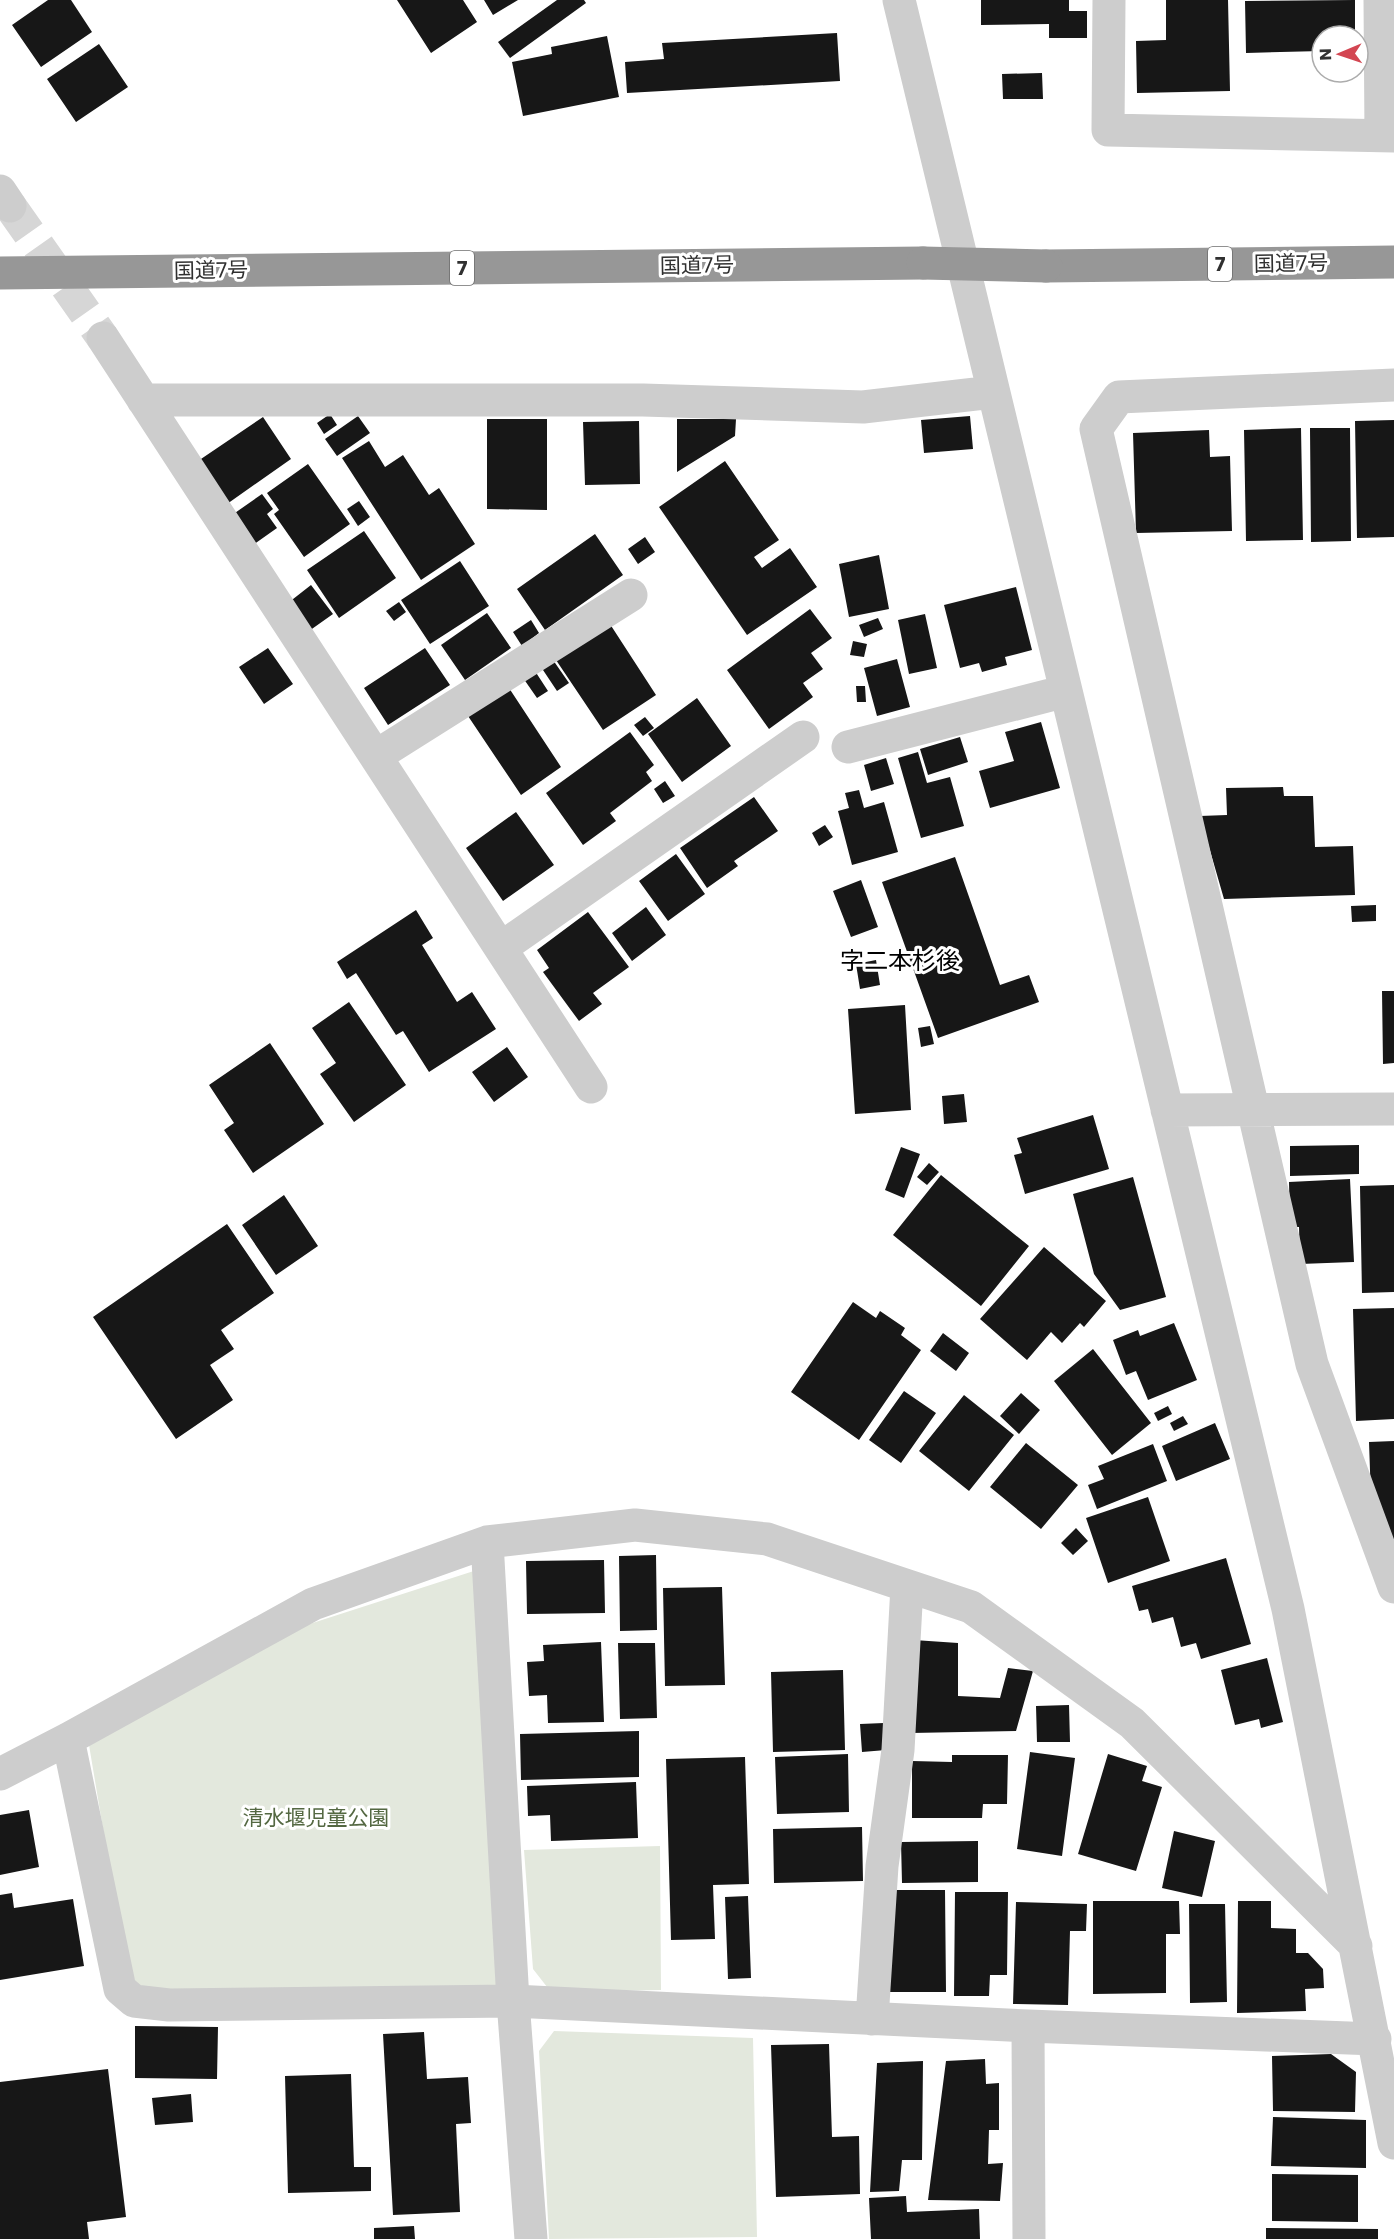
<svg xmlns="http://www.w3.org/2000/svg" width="1394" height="2239" font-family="Poppins,'Noto Sans JP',sans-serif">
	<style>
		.green { fill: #e3e8dd }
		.building { fill: #171717 }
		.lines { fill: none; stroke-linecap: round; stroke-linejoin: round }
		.street-tunnel { stroke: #d6d6d6; stroke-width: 33; stroke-dasharray: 33 16; stroke-linecap: butt }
		.street { stroke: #cdcdcd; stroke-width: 33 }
		.highway { stroke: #979797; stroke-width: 33 }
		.highway-bridge { stroke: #979797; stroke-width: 33 }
		.labels { text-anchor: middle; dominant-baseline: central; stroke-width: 6; stroke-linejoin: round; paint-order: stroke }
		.shield { fill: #fff; stroke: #6e6e6e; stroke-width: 1.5 }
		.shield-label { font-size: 20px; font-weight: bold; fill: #303030 }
		.street-label { font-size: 21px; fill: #303030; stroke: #fff }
		.park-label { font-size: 21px; fill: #546842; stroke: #fff }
		.quarter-label { font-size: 24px; fill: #000; stroke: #fff }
	</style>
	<rect width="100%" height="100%" fill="#fff"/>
	<path class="green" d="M480,1569L503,1986L145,1997L126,1966L88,1739L294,1629Z
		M660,1846L661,1990L551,1992L533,1969L524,1850Z
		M554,2031L753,2038L757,2237L549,2239L539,2051Z"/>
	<path class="building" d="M48,0H71L92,32L41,67L12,25Z
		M397,0H463L477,22L431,53Z
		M484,0H518L493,15Z
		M557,0H584L586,3L510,58L498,42Z
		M981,0H1069V11H1087V38H1049V24L981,25Z
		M1166,0H1228L1230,91L1137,93L1136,41L1166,40Z
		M1355,0V36H1322V51L1246,53L1245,1Z
		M837,33L840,81L627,93L625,62L664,59L662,43Z
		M607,36L619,97L523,116L512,62L552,54L551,47Z
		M99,44L128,87L76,122L47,79Z
		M1042,73L1043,99H1003L1002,74Z
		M330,414L337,425L324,434L317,423Z
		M358,416L370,433L337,456L325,439Z
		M970,416L973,449L924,453L921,420Z
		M263,417L291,459L227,504L198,461Z
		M487,419H547V510L487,509Z
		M677,419H736L735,436L677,472Z
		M1394,420V537L1357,538L1355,421Z
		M639,421L640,484L585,485L583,422Z
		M1301,428L1303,540L1246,541L1244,430Z
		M1310,428H1350L1351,541L1311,542Z
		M1209,430L1210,457L1230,456L1232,531L1136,533L1133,433Z
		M369,441L385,467L403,455L429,495L439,488L475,544L421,580L342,458Z
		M725,461L779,540L754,557L762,568L790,548L817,587L747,635L659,507Z
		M308,464L350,524L304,557L274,514L279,510L267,493Z
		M262,494L273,509L267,514L277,528L253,545L232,515Z
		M359,501L370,517L358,526L347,509Z
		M364,531L396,578L339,618L307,570Z
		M595,534L623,575L545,630L517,589Z
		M645,537L655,552L638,564L628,549Z
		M879,555L889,609L849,617L839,564Z
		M460,561L489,606L430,644L401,600Z
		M311,585L333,614L309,631L288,603Z
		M1016,587L1032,650L1005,657L1007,665L982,672L979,663L960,668L944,605Z
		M399,602L406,612L394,621L386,611Z
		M810,609L832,638L811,653L823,669L803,683L813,697L769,729L727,670Z
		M487,613L511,648L465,680L441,645Z
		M925,614L937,668L909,674L898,620Z
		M878,618L883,629L864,637L859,625Z
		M531,620L539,633L522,646L513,632Z
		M608,621L656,695L603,730L554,657Z
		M853,641L867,644L864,657L850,655Z
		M268,648L293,684L264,704L239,667Z
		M425,648L450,685L388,725L364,688Z
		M897,659L910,707L877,716L864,668Z
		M553,660L569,683L557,691L541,667Z
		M533,668L548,691L537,698L521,675Z
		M856,686H865L866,702H857Z
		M509,688L561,767L521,795L468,716Z
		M697,698L731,746L682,782L648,734Z
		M645,717L654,728L643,736L634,725Z
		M1041,722L1060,788L990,808L979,771L1014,761L1005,732Z
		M630,732L654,765L646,772L652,781L610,813L616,821L583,845L546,793Z
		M960,737L968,762L928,775L920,749Z
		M918,752L927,783L950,777L964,826L921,838L898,758Z
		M886,758L894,784L871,791L864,765Z
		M665,781L675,796L663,803L654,789Z
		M1283,787L1284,796H1313L1315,847L1353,846L1355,895L1224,899L1200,816L1227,815L1226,788Z
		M859,790L864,808L884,802L898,852L852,865L838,811L849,808L845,793Z
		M754,797L778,831L734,861L738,866L707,888L680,848Z
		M516,812L554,865L503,901L466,848Z
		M825,825L833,837L819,846L812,833Z
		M676,854L705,894L668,921L639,881Z
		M955,857L1000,985L1029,975L1039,1002L938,1038L882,882Z
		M861,880L878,927L851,937L833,891Z
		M1376,905V921L1352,922L1351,906Z
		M646,907L666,935L632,961L612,933Z
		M416,910L433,938L422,945L457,1002L472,992L496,1029L429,1072L403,1031L396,1035L356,973L347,979L337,962Z
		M588,912L629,967L593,993L602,1004L579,1021L543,972L549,968L537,950Z
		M876,960L880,985L860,989L856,964Z
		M1382,991H1394V1063L1383,1064Z
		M349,1002L406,1085L354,1122L320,1074L336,1063L312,1028Z
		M905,1005L911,1110L855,1114L848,1009Z
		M930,1026L934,1044L921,1047L918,1028Z
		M270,1043L324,1124L253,1173L224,1130L234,1123L209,1085Z
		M507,1047L528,1077L494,1102L472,1072Z
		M964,1094L967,1122L944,1124L942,1096Z
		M1093,1115L1109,1169L1025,1194L1014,1155L1022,1153L1017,1138Z
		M1359,1145V1174L1290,1176V1146Z
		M901,1147L920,1154L904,1198L885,1190Z
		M929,1163L939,1172L927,1185L917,1177Z
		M941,1175L1029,1246L981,1306L893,1235Z
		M1133,1177L1166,1297L1120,1310L1094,1274L1073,1194Z
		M1350,1179L1354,1262L1300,1264L1299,1227H1290L1289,1182Z
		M1394,1185V1292L1362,1293L1360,1186Z
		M284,1195L318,1246L276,1275L242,1225Z
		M227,1224L274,1293L221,1330L234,1349L210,1365L233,1400L176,1439L93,1317Z
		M1044,1247L1106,1301L1084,1327L1080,1323L1062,1343L1051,1332L1027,1360L980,1319Z
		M853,1302L876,1318L880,1311L905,1328L901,1335L921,1350L859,1440L791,1392Z
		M1394,1308V1419L1356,1421L1353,1309Z
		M1174,1323L1197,1380L1148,1400L1136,1371L1126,1375L1113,1340L1138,1330L1140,1336Z
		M943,1333L969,1353L956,1371L930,1351Z
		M1093,1349L1151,1423L1112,1455L1054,1381Z
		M904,1391L936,1413L901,1463L869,1440Z
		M1021,1393L1040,1410L1019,1434L1000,1416Z
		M964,1395L1014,1435L969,1491L919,1451Z
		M1168,1406L1172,1414L1158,1421L1154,1413Z
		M1183,1416L1188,1424L1174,1431L1170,1423Z
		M1215,1423L1230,1459L1176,1481L1162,1446Z
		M1394,1441V1549L1371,1499L1369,1442Z
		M1026,1443L1078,1485L1041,1529L990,1487Z
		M1153,1444L1167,1481L1097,1509L1088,1485L1104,1479L1098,1466Z
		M1148,1497L1170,1561L1108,1583L1086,1518Z
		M1076,1528L1088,1541L1073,1555L1061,1543Z
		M656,1555L657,1630L620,1631L619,1556Z
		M1226,1558L1251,1644L1201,1659L1196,1643L1181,1647L1173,1617L1152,1623L1148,1609L1139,1611L1132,1586Z
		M604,1560L605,1613L527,1614L526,1561Z
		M722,1587L725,1685L665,1686L663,1588Z
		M914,1640L958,1643V1696L1000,1698L1008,1668L1033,1671L1016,1731L911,1733Z
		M601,1642L604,1722L548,1723L547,1695L529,1696L527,1662L544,1661L543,1645Z
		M618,1643H655L657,1718L620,1719Z
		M1267,1658L1283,1722L1261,1728L1259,1719L1235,1725L1221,1670Z
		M843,1670L845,1750L773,1752L771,1672Z
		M1069,1705L1070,1742H1037L1036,1706Z
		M884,1723L886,1750L862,1752L860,1724Z
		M639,1731V1777L521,1780L520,1734Z
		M1030,1752L1075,1758L1062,1856L1017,1849Z
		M848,1754L849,1812L777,1814L775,1757Z
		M1108,1754L1147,1766L1142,1781L1162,1787L1136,1871L1078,1854Z
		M952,1755H1008L1007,1804H983L982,1818H912V1761L952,1762Z
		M745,1757L749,1884L713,1885L715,1939L671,1940L666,1759Z
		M636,1782L638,1838L551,1841L550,1815L528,1816L527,1786Z
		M29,1810L39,1867L0,1875V1815Z
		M862,1827L863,1881L774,1883L773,1829Z
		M1174,1831L1215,1841L1202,1897L1162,1888Z
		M978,1841V1882L902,1883L901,1842Z
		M890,1890H945L946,1992H890Z
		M955,1892H1008L1007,1975H990L989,1996H954Z
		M12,1893L14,1908L73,1899L84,1966L0,1980V1895Z
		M748,1896L751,1978L728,1979L725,1897Z
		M1093,1901H1179L1180,1934H1166V1993L1093,1994Z
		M1238,1901H1271V1928L1296,1929V1953H1308L1323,1969L1324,1988L1305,1989L1306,2011L1237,2013Z
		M1016,1902L1087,1904L1086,1931H1070L1068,2005L1013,2004Z
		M1189,1904H1225L1227,2002L1190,2003Z
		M135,2026L218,2027L217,2079L135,2078Z
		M424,2032L427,2079L468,2077L471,2123L456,2124L460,2212L393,2215L383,2034Z
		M829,2044L832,2137L859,2136L860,2194L776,2197L771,2045Z
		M1331,2054L1356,2072L1355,2112L1273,2111L1272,2056Z
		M985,2059L986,2084L999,2083V2130H989L988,2164L1003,2163L1000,2201L928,2200L946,2061Z
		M923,2061L922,2160H902L899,2191L870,2192L877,2063Z
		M108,2069L126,2217L87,2222L89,2239H0V2082Z
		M351,2074L354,2167H371V2191L288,2193L285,2076Z
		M191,2094L193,2122L155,2125L152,2098Z
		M1273,2117L1366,2120V2168L1271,2166Z
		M1272,2174L1358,2175V2222L1272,2221Z
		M906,2196L907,2212L979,2209L980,2239H871L869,2198Z
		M414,2226L415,2239H374V2228Z
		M1266,2228L1378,2229V2239H1266Z"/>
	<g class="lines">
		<path class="street-tunnel" d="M10,206L103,338"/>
		<path class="street" d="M899,0L1288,1609L1394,2143
			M1109,0L1108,130L1394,136
			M1380,0L1381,135
			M0,191L10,206
			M103,338L591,1087
			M1394,385L1119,397L1096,429L1312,1364L1394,1587
			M143,400H643L863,407L993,392
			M848,747L1066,691
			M376,756L631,595
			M501,948L803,737
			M1167,1110L1394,1109
			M487,1542L513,2001L531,2239
			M68,1739L120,1989L134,2001L169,2005L513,2001L1028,2026L1375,2039
			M0,1774L68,1739L313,1604L487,1542L635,1525L767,1539L971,1607L1132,1723L1356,1946
			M872,2019L882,1866L898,1750L907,1586
			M1028,2026L1029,2239"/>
		<path class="highway" d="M1046,266L1394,262
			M0,273L923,263"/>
		<path class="highway-bridge" d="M923,263L1046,266"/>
	</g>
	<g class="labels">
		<g class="shield">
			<rect x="1208" y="247" width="24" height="34" rx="4.5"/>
			<rect x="450" y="251" width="24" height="34" rx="4.5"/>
		</g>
		<g class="shield-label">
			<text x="1220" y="264">7</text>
			<text x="462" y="268">7</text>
		</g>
		<g class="street-label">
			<text transform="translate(1291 263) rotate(-1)">国道7号</text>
			<text transform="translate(697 265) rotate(-1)">国道7号</text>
			<text transform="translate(211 270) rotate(-1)">国道7号</text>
		</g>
		<g class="park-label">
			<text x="316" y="1817">清水堰児童公園</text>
		</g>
		<g class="quarter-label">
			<text x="900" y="960">字二本杉後</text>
		</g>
	</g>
	<g transform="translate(1340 54) rotate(268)"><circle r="28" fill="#ffffff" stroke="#acacac" stroke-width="1.5"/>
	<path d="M0-4.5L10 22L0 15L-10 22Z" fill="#d34652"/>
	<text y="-9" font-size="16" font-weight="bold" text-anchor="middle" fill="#303030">N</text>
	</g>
</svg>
